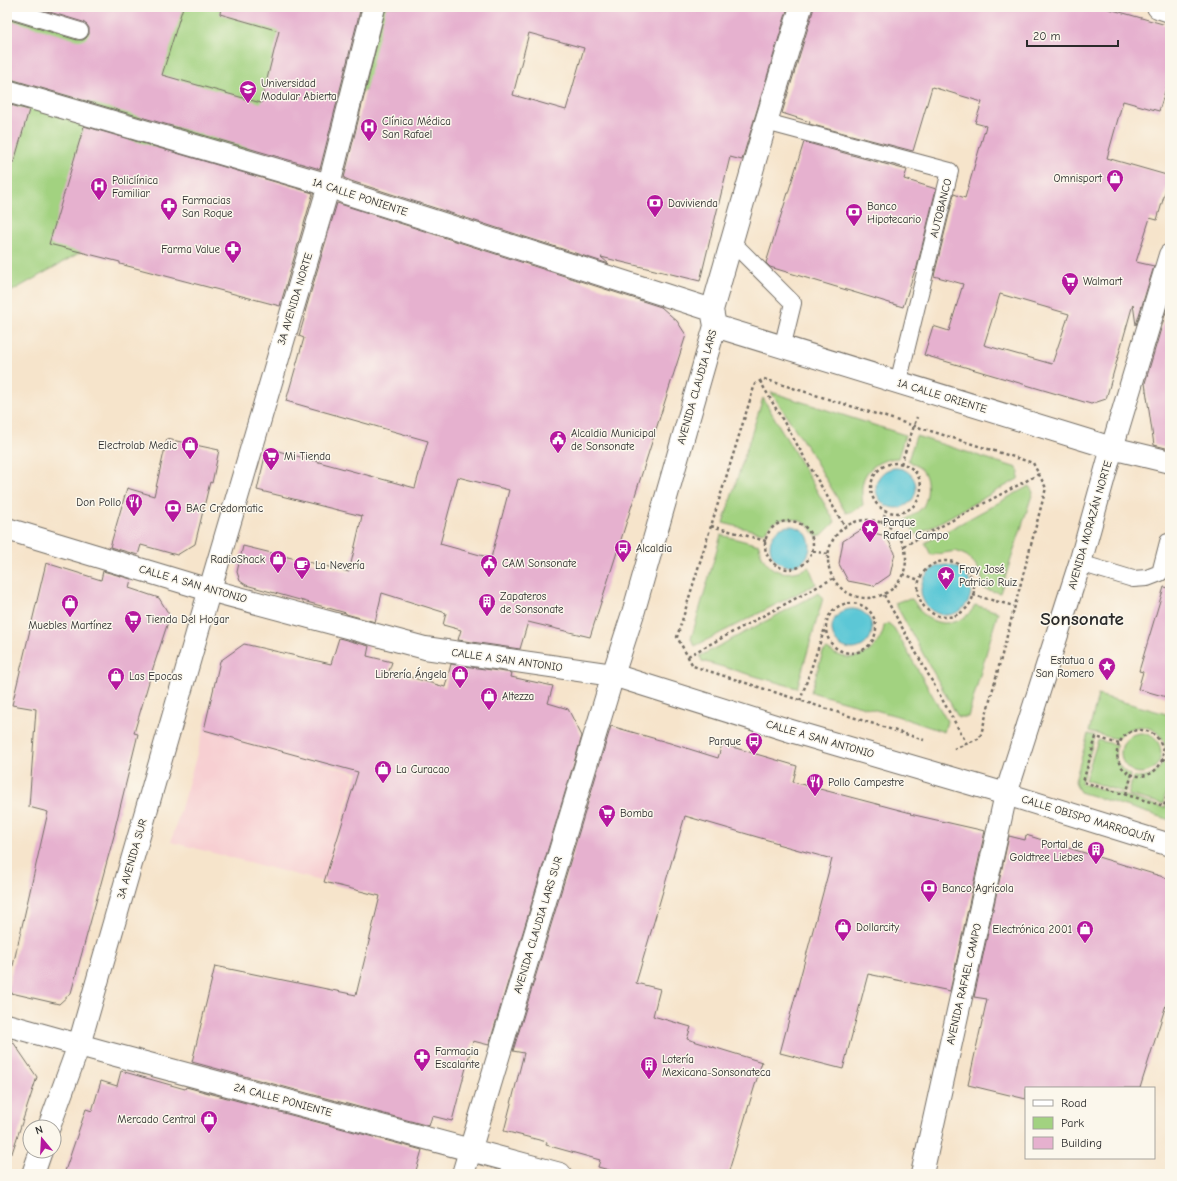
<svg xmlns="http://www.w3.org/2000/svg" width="1177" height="1181" font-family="'Comic Neue',sans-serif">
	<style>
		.built { fill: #f7cfd2 }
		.green { fill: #a2d280; stroke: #667e56 }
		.water { fill: #5cc7d6; stroke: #447980 }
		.building { fill: #e6b1cf; fill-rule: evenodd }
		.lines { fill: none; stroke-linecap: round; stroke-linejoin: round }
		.lane-casing { stroke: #726c63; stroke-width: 18 }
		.street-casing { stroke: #726c63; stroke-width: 24 }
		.secondary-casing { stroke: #726c63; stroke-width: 24 }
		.path { stroke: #726c63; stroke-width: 2.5; stroke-dasharray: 3 3; stroke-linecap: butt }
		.lane { stroke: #fff; stroke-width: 16 }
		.street { stroke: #fff; stroke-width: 22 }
		.secondary { stroke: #fff; stroke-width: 22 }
		.labels { text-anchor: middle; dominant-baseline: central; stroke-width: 3; stroke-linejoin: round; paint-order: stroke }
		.poi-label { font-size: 11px; fill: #2b2b2b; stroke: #fbf7ec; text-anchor: start }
		.street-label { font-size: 11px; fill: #2b2b2b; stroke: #fbf7ec }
		.town-label { font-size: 19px; font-weight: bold; fill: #2b2b2b; stroke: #fbf7ec }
	</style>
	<rect width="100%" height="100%" fill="#fbf7ec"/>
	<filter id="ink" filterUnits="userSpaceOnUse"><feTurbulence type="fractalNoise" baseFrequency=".025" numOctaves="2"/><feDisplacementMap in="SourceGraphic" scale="8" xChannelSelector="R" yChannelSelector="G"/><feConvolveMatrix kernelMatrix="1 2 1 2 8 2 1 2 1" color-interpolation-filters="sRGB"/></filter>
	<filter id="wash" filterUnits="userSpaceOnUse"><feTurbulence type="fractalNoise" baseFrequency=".012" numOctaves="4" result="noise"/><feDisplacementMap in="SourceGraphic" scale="16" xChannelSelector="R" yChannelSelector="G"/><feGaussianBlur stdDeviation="0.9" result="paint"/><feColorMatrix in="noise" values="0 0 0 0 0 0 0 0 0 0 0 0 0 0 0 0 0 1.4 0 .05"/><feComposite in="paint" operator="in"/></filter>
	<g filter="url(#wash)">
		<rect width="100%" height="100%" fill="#f6e4cb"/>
		<path class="built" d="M204,730L355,773L324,882L171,842Z"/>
		<path class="green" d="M7,7H512L7,294Z
			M771,392L905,435L898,458C884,458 866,467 863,482C861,489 862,498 863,505C857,509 853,512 846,513L809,450Z
			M763,398L835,522L822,535L816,536C813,532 811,527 806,524C797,518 784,517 775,522C770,525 768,529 763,533L723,523Z
			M916,436L1017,468L1019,472L1018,479L917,535L905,521C910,516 917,513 922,508C929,498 930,478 921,469C917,466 912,463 908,460Z
			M1029,486L1033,492L1000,593L984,589L981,574L975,564L967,556L956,551L931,555L925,543Z
			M721,535L759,545C763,572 786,579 809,567L816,584L695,646L691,639Z
			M819,593L823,598L797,688L702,661L700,656Z
			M912,599C916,604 919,610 924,615C940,629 966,624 975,605L998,612L968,717H958L895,603L903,600Z
			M888,623L894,628L947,721L944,732L897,716L811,692L823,652L827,649C831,651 834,654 838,655C860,664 881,647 884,626Z
			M1098,695L1170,715V757L1166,756C1168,726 1134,717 1117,739L1089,732Z
			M1121 753a20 20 0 1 1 40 0a20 20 0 1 1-40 0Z
			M1088,734L1095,736L1081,783L1165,808L1170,792V820L1080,792L1076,785L1075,781Z
			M1098,740L1117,745C1112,758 1119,769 1130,775L1125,793L1085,780Z
			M1163,762L1170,764V778L1163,804L1128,795L1133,777C1147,780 1157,774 1163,762Z"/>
		<path class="water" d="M876 488a20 20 0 1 1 40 0a20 20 0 1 1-40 0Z
			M770 546a20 20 0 1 1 40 0a20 20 0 1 1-40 0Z
			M921 590a25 25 0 1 1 50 0a25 25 0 1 1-50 0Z
			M832 629a20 20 0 1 1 40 0a20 20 0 1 1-40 0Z"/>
		<g id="blocks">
			<path class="building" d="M33,7H183L162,75L261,103L279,31L220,14L221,7H361L320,169L10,79H7V19L77,40H83L86,38L89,34V28L87,25L83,22Z
				M386,7H788L742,160L730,157L700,281L601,257L609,264L351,181L344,178ZM529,33L584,48L566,110L513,95Z
				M813,7H1102L1170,26V75L1159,111L1123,101L1107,158L1170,176L1157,220L1150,218L1136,262L1154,266L1136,325L1133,304L1106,399L1091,404L924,355L933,326L949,331L963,284L934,276L954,194L965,198L986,126L975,123L982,102L932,87L913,151L809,124L810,122L782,113L813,11ZM1000,294L1069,314L1052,364L984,345Z
				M7,104L29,110L14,162L7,161Z
				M84,126L313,193L280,306L120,264V262L49,244Z
				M804,142L907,170L904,179L936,189L916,271L915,270L903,307L770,267L766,263Z
				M337,203L661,307L677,321L686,335L590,637L528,622L520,649L458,640L461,630L443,625L446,613L382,593L375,622L346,614V613L339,611L246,585L240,581L237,572L243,546L349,572L362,516L257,490L267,448L415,488L428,441L286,401L304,338L299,336L306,312H305ZM458,477L509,490L491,558L440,544Z
				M1170,298V449L1154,445L1145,383Z
				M167,439L219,450L212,483L210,482L195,544L177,555L141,545L138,555L110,547L127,488L154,496Z
				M861,530L886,536L895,553L890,575L874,586L848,581L839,564L843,541Z
				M46,563L101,580L103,571L131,579L129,588L159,598L170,616L153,668L134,733L138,734L114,832H115L71,993L59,1004L7,992L48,812L29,807L36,709L12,705Z
				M1164,587L1170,588V698L1138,689L1143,672L1139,671Z
				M339,638L369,646L367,656L392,662L389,671L445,687L451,664L512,673L511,677L553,686L548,703L568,709L582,736L489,1045L473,1041L452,1121L432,1116L429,1126L192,1062L215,966L356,995L380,896L324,882L358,772L204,730L220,661L244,644L331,664Z
				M611,726L670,743L718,758L722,744L797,766L793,782L911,813L910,814L985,831L950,991L868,974L843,1069L780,1053L832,859L777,844L778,843L685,816L636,983L660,989L653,1016L691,1027L687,1039L762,1062L728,1174H623L598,1167L600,1160L546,1145L547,1142L504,1131L524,1053L513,1051Z
				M1026,835L1170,879V992L1140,1088H1026V1099L968,1085L987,999L974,997L1009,836L1025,840Z
				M7,1038L11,1039L37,1077L12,1153H7Z
				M121,1071L185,1089L186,1087L422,1150L415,1174H64L86,1109L92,1111L101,1081L117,1086Z"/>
		</g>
	</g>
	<g filter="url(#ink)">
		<use href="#blocks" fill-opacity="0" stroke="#726c63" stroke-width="1"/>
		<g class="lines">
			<defs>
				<path id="lane" d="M7,9L80,31
					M766,122L950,171L898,383
					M731,241L793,303L782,348
					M1080,563L1133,579L1147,578L1160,573L1168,542H1170"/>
				<path id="street" d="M1158,7L1170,11
					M7,91L329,185L346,193L712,310
					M715,326L1112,448L1170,462
					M7,1025L108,1053L560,1174
					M49,1127L79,1045L198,630L329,185L374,7
					M33,1174L41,1151
					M463,1174L613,675L634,610L715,326L712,310L766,122L801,7
					M922,1174L1006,794"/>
				<path id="secondary" d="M7,529L209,590L425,648L613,675L791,731L1006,794L1170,845
					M1006,794L1080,563L1112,448L1170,255"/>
			</defs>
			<use href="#lane" class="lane-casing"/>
			<use href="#street" class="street-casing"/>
			<use href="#secondary" class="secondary-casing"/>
			<path class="path" d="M760,381L845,527
				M871 488a25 25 0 1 1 50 0a25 25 0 1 1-50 0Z
				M901,464L917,417
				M828 559a39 39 0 1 1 78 0a39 39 0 1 1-78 0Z
				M765 545a24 24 0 1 1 48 0a24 24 0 1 1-48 0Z
				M882,523L886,512
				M711,526L677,637L693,666L924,740
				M766,541L711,526L755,384L764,379L1033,463L1046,488L980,738L954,749
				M904,546L1039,474
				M813,551L828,554
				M918 589a28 28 0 1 1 56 0a28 28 0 1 1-56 0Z
				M903,574L919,580
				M884,595L967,744
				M973,595L1014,606
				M826 628a25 25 0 1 1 50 0a25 25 0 1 1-50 0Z
				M688,656L832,579
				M800,701L825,628
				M1117 753a23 23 0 1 1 46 0a23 23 0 1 1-46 0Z
				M1119,744L1096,737L1083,782L1164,806L1170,785
				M1162,759L1170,761
				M1126,794L1132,774"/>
			<use href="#lane" class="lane"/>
			<use href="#street" class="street"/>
			<use href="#secondary" class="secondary"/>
		</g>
	</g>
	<defs>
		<symbol id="university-pin" viewBox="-11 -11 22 30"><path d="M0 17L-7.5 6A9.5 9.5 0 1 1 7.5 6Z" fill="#b5179e" stroke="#fbf7ec"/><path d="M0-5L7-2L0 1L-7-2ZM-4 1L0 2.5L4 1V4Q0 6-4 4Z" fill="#fff"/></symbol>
		<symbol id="hospital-pin" viewBox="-11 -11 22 30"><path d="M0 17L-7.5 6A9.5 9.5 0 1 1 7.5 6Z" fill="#b5179e" stroke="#fbf7ec"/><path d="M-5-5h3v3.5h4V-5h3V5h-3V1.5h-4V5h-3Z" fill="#fff"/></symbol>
		<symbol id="shop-pin" viewBox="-11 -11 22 30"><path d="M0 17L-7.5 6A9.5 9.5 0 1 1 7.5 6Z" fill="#b5179e" stroke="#fbf7ec"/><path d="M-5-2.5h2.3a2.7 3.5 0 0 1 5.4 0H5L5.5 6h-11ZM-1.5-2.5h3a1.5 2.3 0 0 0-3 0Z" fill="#fff"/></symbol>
		<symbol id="bank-pin" viewBox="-11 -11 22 30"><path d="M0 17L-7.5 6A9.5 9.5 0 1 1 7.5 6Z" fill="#b5179e" stroke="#fbf7ec"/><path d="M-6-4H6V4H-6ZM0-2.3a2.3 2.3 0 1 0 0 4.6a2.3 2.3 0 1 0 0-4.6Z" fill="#fff"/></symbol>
		<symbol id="pharmacy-pin" viewBox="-11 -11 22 30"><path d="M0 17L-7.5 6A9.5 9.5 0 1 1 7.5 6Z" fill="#b5179e" stroke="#fbf7ec"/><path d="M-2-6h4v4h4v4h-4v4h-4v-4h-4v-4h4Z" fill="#fff"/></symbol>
		<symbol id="supermarket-pin" viewBox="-11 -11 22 30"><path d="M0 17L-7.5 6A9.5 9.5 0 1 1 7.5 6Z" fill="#b5179e" stroke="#fbf7ec"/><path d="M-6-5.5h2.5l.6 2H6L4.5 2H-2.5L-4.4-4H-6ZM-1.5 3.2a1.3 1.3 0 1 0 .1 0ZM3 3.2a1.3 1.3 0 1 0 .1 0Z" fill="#fff"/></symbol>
		<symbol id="civic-pin" viewBox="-11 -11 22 30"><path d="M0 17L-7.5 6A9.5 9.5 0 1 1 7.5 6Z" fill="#b5179e" stroke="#fbf7ec"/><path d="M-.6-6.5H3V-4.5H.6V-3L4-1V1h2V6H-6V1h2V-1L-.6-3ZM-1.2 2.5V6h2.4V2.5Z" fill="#fff"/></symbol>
		<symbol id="restaurant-pin" viewBox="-11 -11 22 30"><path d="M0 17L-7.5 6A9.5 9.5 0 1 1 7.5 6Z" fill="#b5179e" stroke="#fbf7ec"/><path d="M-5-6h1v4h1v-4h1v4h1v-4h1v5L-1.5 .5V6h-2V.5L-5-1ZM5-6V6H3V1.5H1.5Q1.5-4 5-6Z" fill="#fff"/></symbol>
		<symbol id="sight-pin" viewBox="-11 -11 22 30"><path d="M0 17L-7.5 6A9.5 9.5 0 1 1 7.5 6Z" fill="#b5179e" stroke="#fbf7ec"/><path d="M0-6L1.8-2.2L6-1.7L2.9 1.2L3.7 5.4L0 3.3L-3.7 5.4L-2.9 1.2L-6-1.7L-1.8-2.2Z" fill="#fff"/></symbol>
		<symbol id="bus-pin" viewBox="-11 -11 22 30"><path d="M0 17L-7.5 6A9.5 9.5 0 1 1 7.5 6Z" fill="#b5179e" stroke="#fbf7ec"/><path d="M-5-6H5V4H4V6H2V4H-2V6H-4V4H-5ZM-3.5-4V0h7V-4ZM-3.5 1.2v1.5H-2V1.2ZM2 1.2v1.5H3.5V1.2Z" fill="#fff"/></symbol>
		<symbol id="cafe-pin" viewBox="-11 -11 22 30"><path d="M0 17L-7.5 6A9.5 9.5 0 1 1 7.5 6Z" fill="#b5179e" stroke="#fbf7ec"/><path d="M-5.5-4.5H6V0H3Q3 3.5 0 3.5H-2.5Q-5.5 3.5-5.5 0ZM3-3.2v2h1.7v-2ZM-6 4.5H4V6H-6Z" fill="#fff"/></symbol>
		<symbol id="building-pin" viewBox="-11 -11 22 30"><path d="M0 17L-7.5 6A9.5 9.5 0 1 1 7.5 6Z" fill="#b5179e" stroke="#fbf7ec"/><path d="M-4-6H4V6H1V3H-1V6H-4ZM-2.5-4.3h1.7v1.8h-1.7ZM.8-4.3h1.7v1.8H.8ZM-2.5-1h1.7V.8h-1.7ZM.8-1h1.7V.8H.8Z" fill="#fff"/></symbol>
	</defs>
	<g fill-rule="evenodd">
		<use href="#university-pin" x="238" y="79" width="20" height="27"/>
		<use href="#hospital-pin" x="359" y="117" width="20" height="27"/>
		<use href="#shop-pin" x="1105" y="168" width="20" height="27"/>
		<use href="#hospital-pin" x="89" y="176" width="20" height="27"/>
		<use href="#bank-pin" x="645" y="193" width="20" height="27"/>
		<use href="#pharmacy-pin" x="159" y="196" width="20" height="27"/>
		<use href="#bank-pin" x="844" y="202" width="20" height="27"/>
		<use href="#pharmacy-pin" x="223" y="239" width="20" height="27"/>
		<use href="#supermarket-pin" x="1060" y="271" width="20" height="27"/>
		<use href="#civic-pin" x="548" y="429" width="20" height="27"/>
		<use href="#shop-pin" x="180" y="435" width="20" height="27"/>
		<use href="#supermarket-pin" x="261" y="446" width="20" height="27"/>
		<use href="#restaurant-pin" x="124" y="492" width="20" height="27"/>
		<use href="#bank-pin" x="163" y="498" width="20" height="27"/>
		<use href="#sight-pin" x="860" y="518" width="20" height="27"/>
		<use href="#bus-pin" x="613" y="538" width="20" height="27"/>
		<use href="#shop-pin" x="268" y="549" width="20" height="27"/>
		<use href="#civic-pin" x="479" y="553" width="20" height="27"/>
		<use href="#cafe-pin" x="292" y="555" width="20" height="27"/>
		<use href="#sight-pin" x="936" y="565" width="20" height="27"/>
		<use href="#building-pin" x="477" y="592" width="20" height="27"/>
		<use href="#shop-pin" x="60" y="593" width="20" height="27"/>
		<use href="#supermarket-pin" x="123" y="609" width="20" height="27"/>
		<use href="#sight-pin" x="1097" y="656" width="20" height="27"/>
		<use href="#shop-pin" x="450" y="664" width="20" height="27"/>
		<use href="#shop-pin" x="106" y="666" width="20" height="27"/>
		<use href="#shop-pin" x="479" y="686" width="20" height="27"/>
		<use href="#bus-pin" x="744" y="731" width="20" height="27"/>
		<use href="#shop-pin" x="373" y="759" width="20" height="27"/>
		<use href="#restaurant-pin" x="805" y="772" width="20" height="27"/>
		<use href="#supermarket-pin" x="597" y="803" width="20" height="27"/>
		<use href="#building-pin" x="1086" y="840" width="20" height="27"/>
		<use href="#bank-pin" x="919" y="878" width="20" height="27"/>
		<use href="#shop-pin" x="833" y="917" width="20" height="27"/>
		<use href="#shop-pin" x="1075" y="919" width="20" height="27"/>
		<use href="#pharmacy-pin" x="412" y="1047" width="20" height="27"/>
		<use href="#building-pin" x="639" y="1055" width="20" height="27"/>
		<use href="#shop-pin" x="199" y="1109" width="20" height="27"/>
	</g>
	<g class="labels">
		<g class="poi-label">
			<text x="261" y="83">Universidad<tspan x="261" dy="13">Modular Abierta</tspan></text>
			<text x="382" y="121">Clínica Médica<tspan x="382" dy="13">San Rafael</tspan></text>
			<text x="1102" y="178" text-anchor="end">Omnisport</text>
			<text x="112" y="180">Policlínica<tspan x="112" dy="13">Familiar</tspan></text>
			<text x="182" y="200">Farmacias<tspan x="182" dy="13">San Roque</tspan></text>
			<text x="668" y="203">Davivienda</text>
			<text x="867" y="206">Banco<tspan x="867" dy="13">Hipotecario</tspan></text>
			<text x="220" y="249" text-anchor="end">Farma Value</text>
			<text x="1083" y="281">Walmart</text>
			<text x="571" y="433">Alcaldia Municipal<tspan x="571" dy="13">de Sonsonate</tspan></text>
			<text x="177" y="445" text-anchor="end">Electrolab Medic</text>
			<text x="284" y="456">Mi Tienda</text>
			<text x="121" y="502" text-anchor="end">Don Pollo</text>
			<text x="186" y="508">BAC Credomatic</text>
			<text x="883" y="522">Parque<tspan x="883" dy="13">Rafael Campo</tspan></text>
			<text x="636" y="548">Alcaldia</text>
			<text x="265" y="559" text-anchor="end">RadioShack</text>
			<text x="502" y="563">CAM Sonsonate</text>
			<text x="315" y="565">La Nevería</text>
			<text x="959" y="569">Fray José<tspan x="959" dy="13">Patricio Ruiz</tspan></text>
			<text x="500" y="596">Zapateros<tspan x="500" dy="13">de Sonsonate</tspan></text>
			<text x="146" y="619">Tienda Del Hogar</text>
			<text x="70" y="625" text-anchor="middle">Muebles Martínez</text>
			<text x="1094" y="660" text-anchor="end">Estatua a<tspan x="1094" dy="13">San Romero</tspan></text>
			<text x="447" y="674" text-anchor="end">Librería Ángela</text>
			<text x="129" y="676">Las Epocas</text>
			<text x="502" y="696">Altezza</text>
			<text x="741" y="741" text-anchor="end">Parque</text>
			<text x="396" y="769">La Curacao</text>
			<text x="828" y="782">Pollo Campestre</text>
			<text x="620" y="813">Bomba</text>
			<text x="1083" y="844" text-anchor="end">Portal de<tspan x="1083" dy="13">Goldtree Liebes</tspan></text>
			<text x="942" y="888">Banco Agrícola</text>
			<text x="856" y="927">Dollarcity</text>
			<text x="1072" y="929" text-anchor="end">Electrónica 2001</text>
			<text x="435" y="1051">Farmacia<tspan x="435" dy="13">Escalante</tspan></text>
			<text x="662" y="1059">Lotería<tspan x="662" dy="13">Mexicana-Sonsonateca</tspan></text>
			<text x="196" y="1119" text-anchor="end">Mercado Central</text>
		</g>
		<g class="street-label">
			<text transform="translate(360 197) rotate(18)">1A CALLE PONIENTE</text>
			<text transform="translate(941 208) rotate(-76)">AUTOBANCO</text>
			<text transform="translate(295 299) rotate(-73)">3A AVENIDA NORTE</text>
			<text transform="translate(697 387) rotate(-74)">AVENIDA CLAUDIA LARS</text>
			<text transform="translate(942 396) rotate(17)">1A CALLE ORIENTE</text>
			<text transform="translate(1090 525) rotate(-74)">AVENIDA MORAZÁN NORTE</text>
			<text transform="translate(193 584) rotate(16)">CALLE A SAN ANTONIO</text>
			<text transform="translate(507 660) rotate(8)">CALLE A SAN ANTONIO</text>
			<text transform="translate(820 739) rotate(16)">CALLE A SAN ANTONIO</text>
			<text transform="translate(1088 819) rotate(17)">CALLE OBISPO MARROQUÍN</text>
			<text transform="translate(132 859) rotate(-74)">3A AVENIDA SUR</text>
			<text transform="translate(538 925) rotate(-73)">AVENIDA CLAUDIA LARS SUR</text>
			<text transform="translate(964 984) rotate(-77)">AVENIDA RAFAEL CAMPO</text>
			<text transform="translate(283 1100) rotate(15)">2A CALLE PONIENTE</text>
		</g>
		<g class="town-label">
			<text x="1082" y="619">Sonsonate</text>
		</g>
	</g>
	<rect width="1177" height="1181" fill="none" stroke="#fbf7ec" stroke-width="24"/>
	<rect x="1025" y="1087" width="130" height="72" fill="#fbf7ec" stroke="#a8a59f"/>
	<rect x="1033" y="1100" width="20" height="6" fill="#ffffff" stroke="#a8a59f"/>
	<text x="1061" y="1107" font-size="12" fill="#2b2b2b">Road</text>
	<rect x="1033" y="1117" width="20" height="12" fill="#a2d280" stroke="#a8a59f"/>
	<text x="1061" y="1127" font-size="12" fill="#2b2b2b">Park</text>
	<rect x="1033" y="1137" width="20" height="12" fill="#e6b1cf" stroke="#a8a59f"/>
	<text x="1061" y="1147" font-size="12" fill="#2b2b2b">Building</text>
	<g transform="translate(42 1139) rotate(342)"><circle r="19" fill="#fbf7ec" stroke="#a8a59f"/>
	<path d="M0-3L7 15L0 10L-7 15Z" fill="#b5179e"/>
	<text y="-6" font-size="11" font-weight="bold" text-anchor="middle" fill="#2b2b2b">N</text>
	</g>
	<path d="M1027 40v6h91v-6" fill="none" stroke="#2b2b2b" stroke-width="2"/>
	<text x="1033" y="40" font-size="12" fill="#2b2b2b" stroke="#fbf7ec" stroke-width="3" paint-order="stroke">20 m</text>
</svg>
